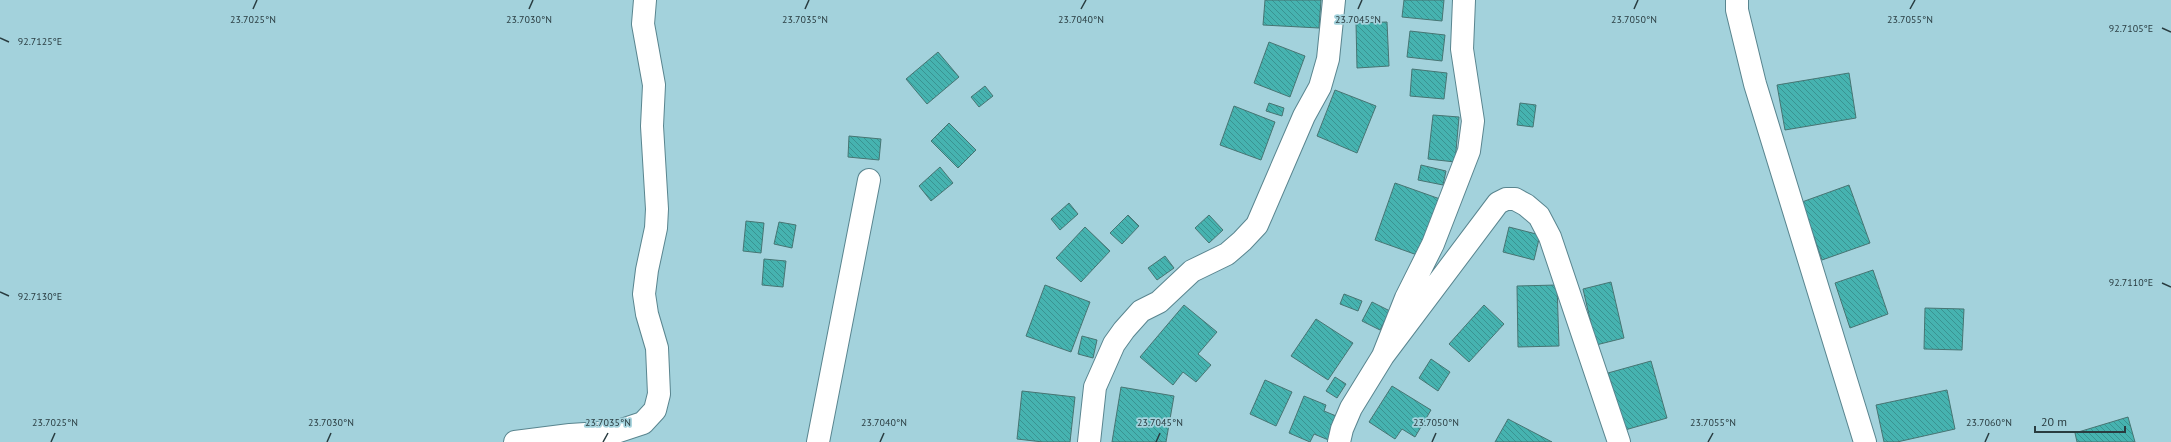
<svg xmlns="http://www.w3.org/2000/svg" width="2171" height="442" font-family="'PT Sans',sans-serif">
	<style>
		.building { fill: url(#building-back-hatch); stroke: #477573 }
		.lines { fill: none; stroke-linecap: round; stroke-linejoin: round }
		.minor-casing { stroke: #59858f; stroke-width: 24 }
		.minor { stroke: #fff; stroke-width: 22 }
		.ticks { fill: none; stroke: #293c40; stroke-width: 1.5 }
		.ticks-label { font-size: 10px; text-anchor: middle; fill: #293c40; stroke: #a3d2dc; stroke-width: 3.5; stroke-linejoin: round; paint-order: stroke }
	</style>
	<defs>
		<pattern id="building-back-hatch" width="6" height="6" patternUnits="userSpaceOnUse"><rect width="6" height="6" fill="#46b3b0"/><path d="M-1 5l2 2M0 0l6 6M5-1l2 2" fill="none" stroke="#3a9391"/></pattern>
	</defs>
	<rect width="100%" height="100%" fill="#a3d2dc"/>
	<path class="building" d="M1265,0H1321L1319,28L1263,25Z
		M1404,0H1444L1442,21L1402,17Z
		M1387,22L1389,66L1357,68L1356,23Z
		M1410,31L1445,35L1442,61L1407,57Z
		M1269,42L1305,56L1290,97L1254,83Z
		M938,52L959,77L927,104L906,79Z
		M1412,69L1447,73L1444,99L1410,96Z
		M1849,73L1856,118L1785,130L1777,85Z
		M985,86L993,96L979,107L971,97Z
		M1335,90L1376,106L1357,153L1317,136Z
		M1269,103L1284,108L1282,116L1266,111Z
		M1520,103L1536,105L1533,127L1517,125Z
		M1234,106L1275,122L1261,160L1220,145Z
		M1433,115L1459,117L1455,162L1428,159Z
		M949,123L976,150L958,168L931,141Z
		M849,136L881,139L879,160L848,157Z
		M1421,165L1446,171L1443,185L1418,180Z
		M940,167L953,183L931,201L919,186Z
		M1395,183L1440,199L1420,256L1375,240Z
		M1849,185L1870,243L1822,260L1802,202Z
		M1069,203L1078,214L1060,230L1051,219Z
		M1128,215L1139,226L1122,244L1110,233Z
		M1209,215L1223,230L1209,243L1195,228Z
		M746,221L764,223L761,253L743,251Z
		M779,222L796,225L792,248L774,244Z
		M1085,227L1110,251L1081,282L1056,258Z
		M1509,227L1540,235L1534,260L1503,252Z
		M1165,256L1174,268L1157,280L1148,268Z
		M764,259L786,261L783,287L762,285Z
		M1873,270L1888,314L1850,328L1835,283Z
		M1611,282L1624,338L1596,345L1583,289Z
		M1045,285L1090,302L1071,352L1026,336Z
		M1557,285L1559,346L1518,347L1517,286Z
		M1344,294L1362,301L1358,311L1340,304Z
		M1372,302L1390,311L1380,330L1362,321Z
		M1184,305L1217,332L1198,354L1211,365L1196,382L1183,372L1173,385L1140,357Z
		M1484,305L1504,324L1469,362L1449,344Z
		M1925,308L1964,309L1962,350L1924,349Z
		M1316,319L1353,343L1328,380L1291,356Z
		M1082,336L1097,340L1093,358L1078,354Z
		M1431,359L1450,372L1438,391L1419,378Z
		M1651,361L1667,418L1625,430L1608,373Z
		M1335,377L1346,384L1337,398L1326,391Z
		M1265,380L1292,392L1276,426L1250,414Z
		M1392,386L1431,410L1415,437L1402,429L1395,439L1369,422Z
		M1121,387L1174,396L1166,442H1112Z
		M1947,390L1955,429L1897,442H1884L1876,405Z
		M1022,391L1075,397L1070,442H1043L1017,439Z
		M1304,396L1326,405L1324,411L1341,418L1331,441L1314,434L1310,442L1289,433Z
		M2128,417L2135,442H2077L2075,433Z
		M1508,419L1552,442H1495Z"/>
	<g class="lines">
		<defs>
			<path id="minor" d="M1737,0V10L1755,84L1865,442
				M1383,356L1498,203L1506,199H1515L1526,205L1539,216L1550,237L1619,442
				M515,442L570,435L616,432L643,423L655,410L659,394L657,348L647,314L644,294L647,270L656,228L657,209L652,126L654,85L643,24L645,0
				M818,442L869,180
				M1089,442L1095,387L1114,344L1124,330L1141,311L1159,302L1192,271L1227,254L1242,241L1257,225L1304,116L1320,87L1328,59L1334,0
				M1339,442L1342,429L1351,408L1383,356L1406,298L1433,244L1469,151L1473,121L1462,49L1464,0"/>
		</defs>
		<use href="#minor" class="minor-casing"/>
		<use href="#minor" class="minor"/>
	</g>
	<path class="ticks" d="M253,9L257,0M529,9L533,0M805,9L809,0M1081,9L1086,0M1358,9L1362,0M1634,9L1638,0M1910,9L1915,0M2162,28L2171,32M0,38L9,42M2162,283L2171,287M0,292L9,296M51,442L55,433M327,442L331,433M603,442L608,433M880,442L884,433M1156,442L1160,433M1432,442L1436,433M1708,442L1713,433M1985,442L1989,433"/>
	<g class="ticks-label">
		<text x="253" y="23">23.7025°N</text>
		<text x="529" y="23">23.7030°N</text>
		<text x="805" y="23">23.7035°N</text>
		<text x="1081" y="23">23.7040°N</text>
		<text x="1358" y="23">23.7045°N</text>
		<text x="1634" y="23">23.7050°N</text>
		<text x="1910" y="23">23.7055°N</text>
		<text x="2131" y="32">92.7105°E</text>
		<text x="40" y="45">92.7125°E</text>
		<text x="2131" y="286">92.7110°E</text>
		<text x="40" y="300">92.7130°E</text>
		<text x="55" y="426">23.7025°N</text>
		<text x="331" y="426">23.7030°N</text>
		<text x="608" y="426">23.7035°N</text>
		<text x="884" y="426">23.7040°N</text>
		<text x="1160" y="426">23.7045°N</text>
		<text x="1436" y="426">23.7050°N</text>
		<text x="1713" y="426">23.7055°N</text>
		<text x="1989" y="426">23.7060°N</text>
	</g>
	<path d="M2035 426v6h90v-6" fill="none" stroke="#293c40" stroke-width="2"/>
	<text x="2041" y="426" font-size="12" fill="#293c40" stroke="#a3d2dc" stroke-width="3" paint-order="stroke">20 m</text>
</svg>
